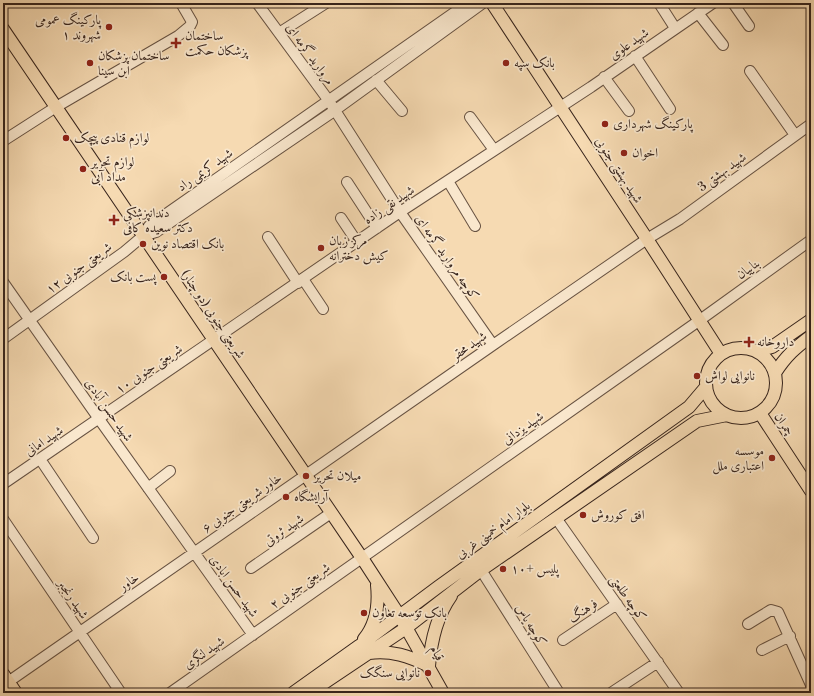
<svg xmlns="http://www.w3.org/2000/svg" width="814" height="696" font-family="'Libre Bodoni',Amiri,serif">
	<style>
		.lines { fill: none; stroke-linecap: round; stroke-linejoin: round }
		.minor-casing { stroke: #675242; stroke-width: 12 }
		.major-casing { stroke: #37241c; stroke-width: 14 }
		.minor { stroke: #f9e7cd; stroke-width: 10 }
		.major { stroke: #f6dab2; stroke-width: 12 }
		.poi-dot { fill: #8f2418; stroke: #f9e7cd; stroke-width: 1.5 }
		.labels { text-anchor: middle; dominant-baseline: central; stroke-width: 3.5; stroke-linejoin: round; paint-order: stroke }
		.poi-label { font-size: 13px; fill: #37241c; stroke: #f9e7cd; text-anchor: start }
		.street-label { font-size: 13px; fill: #37241c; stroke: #f9e7cd }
	</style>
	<rect width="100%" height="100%" fill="#f6dab2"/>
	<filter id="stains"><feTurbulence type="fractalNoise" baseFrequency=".005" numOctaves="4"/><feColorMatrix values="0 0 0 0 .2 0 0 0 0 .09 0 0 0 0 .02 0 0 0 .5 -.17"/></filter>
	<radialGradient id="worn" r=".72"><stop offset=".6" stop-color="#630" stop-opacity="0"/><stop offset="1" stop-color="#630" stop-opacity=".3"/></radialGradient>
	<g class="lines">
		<defs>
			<path id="minor" d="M257,3L329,101L400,212L493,345
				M659,3L675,28
				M733,3L749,26
				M698,13L723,45
				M279,33L326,3
				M635,56L670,109
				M750,71L795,135
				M604,77L629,111
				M376,80L402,111
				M470,117L494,150
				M3,141L56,107L178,36L190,26L192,22L181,3
				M448,181L475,226
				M347,182L377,228
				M341,218L357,242
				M143,236L149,226L468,3
				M268,237L298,283
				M303,279L323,309
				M3,282L99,419L253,635
				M3,339L124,252L143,236L156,232L334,111L483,3
				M40,459L93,538
				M3,484L400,212L591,87L713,3
				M148,488L170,471
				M556,518L679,693
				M3,519L121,693
				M251,568L331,513
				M481,570L559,693
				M748,624L771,610L778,612L811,685
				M563,640L617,604
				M762,650L790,636
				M8,682L493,345L647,239L680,219L811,124
				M170,693L700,320L811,240
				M611,693L658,662"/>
			<path id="major" d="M492,3L647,239L721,354
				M3,29L362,558L399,615L443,693
				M706 383a35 35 0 1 1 70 0a35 35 0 1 1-70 0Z
				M757,351L772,347L811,320
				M775,373C786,356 795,348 811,336
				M760,413L811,491
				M364,639C377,623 379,604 377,585
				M369,653C391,650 409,656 429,666C431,641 436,617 451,596
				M3,674L16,693
				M293,693L359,646L438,587L689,407L706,387
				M309,693L406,628L481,570L697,421L727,415"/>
		</defs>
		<use href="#minor" class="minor-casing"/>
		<use href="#major" class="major-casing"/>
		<use href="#minor" class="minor"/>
		<use href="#major" class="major"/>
	</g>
	<g class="poi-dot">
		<circle cx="109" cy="27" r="4"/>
		<path d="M174 37h4v4h4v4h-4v4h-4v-4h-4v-4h4z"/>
		<circle cx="90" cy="63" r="4"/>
		<circle cx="506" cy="63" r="4"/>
		<circle cx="605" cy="124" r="4"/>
		<circle cx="66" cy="138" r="4"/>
		<circle cx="624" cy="153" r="4"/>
		<circle cx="83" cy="169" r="4"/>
		<path d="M112 214h4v4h4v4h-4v4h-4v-4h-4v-4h4z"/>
		<circle cx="143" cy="244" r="4"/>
		<circle cx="321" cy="248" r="4"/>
		<circle cx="164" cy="277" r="4"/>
		<path d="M747 336h4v4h4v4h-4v4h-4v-4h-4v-4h4z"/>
		<circle cx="697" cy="376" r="4"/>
		<circle cx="772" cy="458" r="4"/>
		<circle cx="306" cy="476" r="4"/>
		<circle cx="286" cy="497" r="4"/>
		<circle cx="583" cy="515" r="4"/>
		<circle cx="503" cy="569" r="4"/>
		<circle cx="364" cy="613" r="4"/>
		<circle cx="428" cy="673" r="4"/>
	</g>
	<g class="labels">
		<g class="poi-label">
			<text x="101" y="20" text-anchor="end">پارکینگ عمومی<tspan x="101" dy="15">شهروند ۱</tspan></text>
			<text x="185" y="36">ساختمان<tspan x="185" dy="15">پزشکان حکمت</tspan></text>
			<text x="98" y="56">ساختمان پزشکان<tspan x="98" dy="15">ابن سینا</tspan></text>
			<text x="514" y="63">بانک سپه</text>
			<text x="613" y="124">پارکینگ شهرداری</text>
			<text x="74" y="138">لوازم قنادی پیچک</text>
			<text x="632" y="153">اخوان</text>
			<text x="91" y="162">لوازم تحریر<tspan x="91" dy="15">مداد آبی</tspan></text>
			<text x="123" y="213">دندانپزشکی<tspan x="123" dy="15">دکتر سعیده کافی</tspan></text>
			<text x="329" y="241">مرکز زبان<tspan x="329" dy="15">کیش دخترانه</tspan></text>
			<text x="151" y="244">بانک اقتصاد نوین</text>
			<text x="156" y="277" text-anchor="end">پست بانک</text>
			<text x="757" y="342">داروخانه</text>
			<text x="705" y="376">نانوایی لواش</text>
			<text x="764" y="451" text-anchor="end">موسسه<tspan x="764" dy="15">اعتباری ملل</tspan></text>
			<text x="314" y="476">میلان تحریر</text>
			<text x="294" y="497">آرایشگاه</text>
			<text x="591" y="515">افق کوروش</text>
			<text x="511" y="569">پلیس +۱۰</text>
			<text x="372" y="613">بانک توسعه تعاون</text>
			<text x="420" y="673" text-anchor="end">نانوایی سنگک</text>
		</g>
		<g class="street-label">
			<text transform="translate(629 44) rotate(-35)">شهید علوی</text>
			<text transform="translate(310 54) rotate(54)">مروارید گرمه ای</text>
			<text transform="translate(205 170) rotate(-35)">شهید کریمی راد</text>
			<text transform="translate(619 170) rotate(57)">شهید بهشتی جنوبی</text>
			<text transform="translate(722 172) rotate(-36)">شهید بهشتی 3</text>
			<text transform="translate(389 205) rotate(-34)">شهید نقی زاده</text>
			<text transform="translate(447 257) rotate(55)">کوچه مروارید گرمه ای</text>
			<text transform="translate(79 268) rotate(-36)">شریعتی جنوبی ۱۲</text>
			<text transform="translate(748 269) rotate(-36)">بناییان</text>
			<text transform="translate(213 314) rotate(56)">شریعتی جنوبی (دو چنار)</text>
			<text transform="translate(469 346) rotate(-35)">شهید محقر</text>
			<text transform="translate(149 369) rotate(-34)">شریعتی جنوبی ۱۰</text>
			<text transform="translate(109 410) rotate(55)">شهید حسن آبادی</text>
			<text transform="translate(784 424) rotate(56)">چمران</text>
			<text transform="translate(523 428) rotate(-35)">شهید یزدانی</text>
			<text transform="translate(44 441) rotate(-34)">شهید امانی</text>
			<text transform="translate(242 503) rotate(-35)">خاور شریعتی جنوبی ۶</text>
			<text transform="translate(284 530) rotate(-35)">شهید ثروتی</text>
			<text transform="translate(493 530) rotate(-36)">بلوار امام خمینی غربی</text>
			<text transform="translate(129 582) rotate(-35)">خاور</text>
			<text transform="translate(234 586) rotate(54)">شهید حسن ابادی</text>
			<text transform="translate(300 586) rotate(-35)">شریعتی جنوبی ۲</text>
			<text transform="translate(628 598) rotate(55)">کوچه طلعتی</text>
			<text transform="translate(73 599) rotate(56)">شهید رنجبر</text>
			<text transform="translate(583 611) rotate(-34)">فرهنگ</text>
			<text transform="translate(531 625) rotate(58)">کوچه یاس</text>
			<text transform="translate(204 653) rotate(-35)">شهید لنگری</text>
			<text transform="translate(437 653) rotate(60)">قیام</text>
		</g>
	</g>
	<rect width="814" height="696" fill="none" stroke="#f6dab2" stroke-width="16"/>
	<rect x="4" y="4" width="806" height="688" fill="none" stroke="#37241c" stroke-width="2"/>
	<rect x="8" y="8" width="798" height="680" fill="none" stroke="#37241c"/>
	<rect width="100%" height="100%" filter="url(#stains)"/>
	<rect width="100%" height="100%" fill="url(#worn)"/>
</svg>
